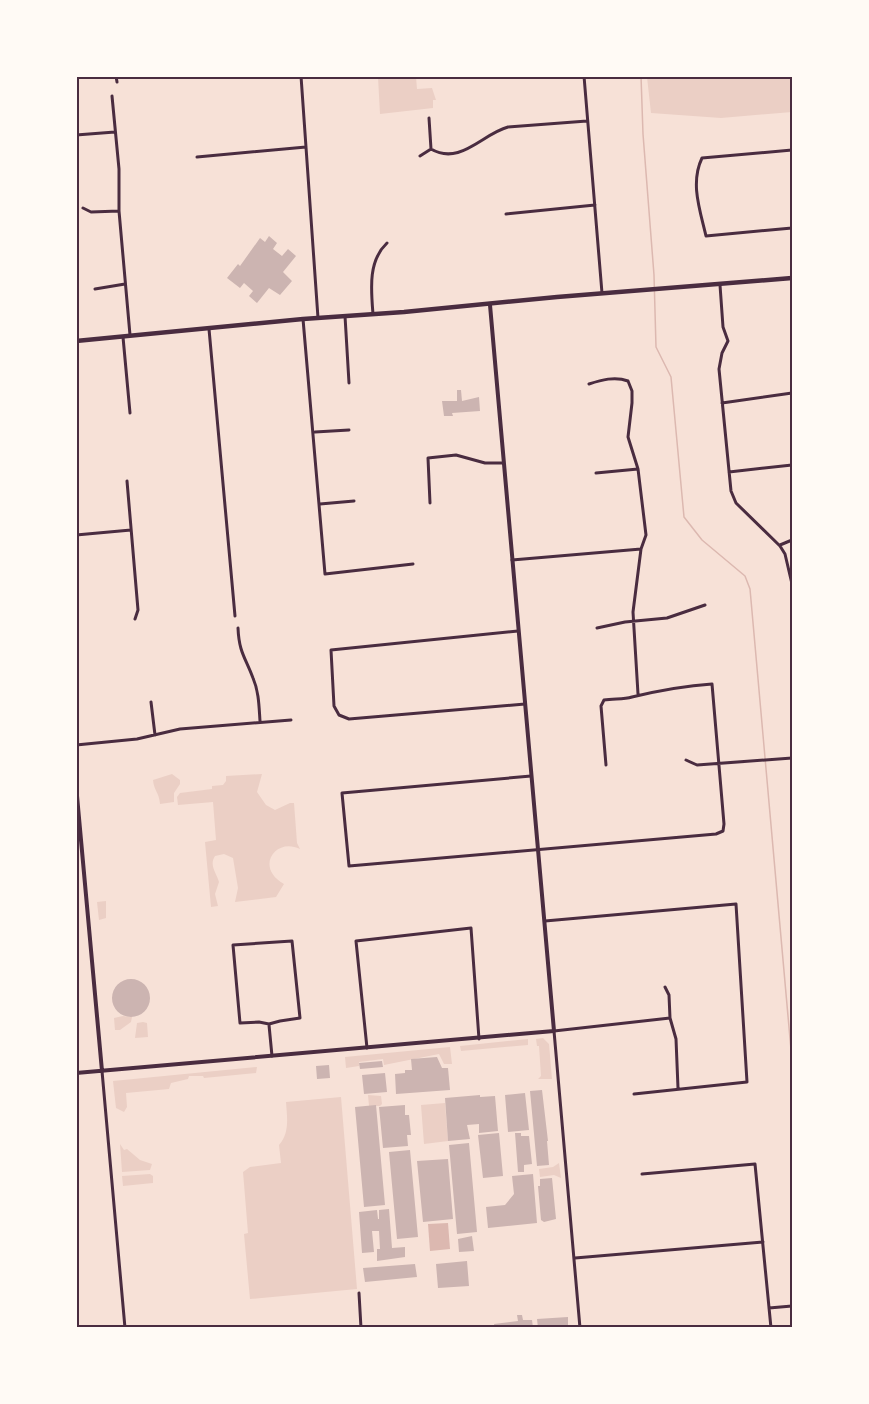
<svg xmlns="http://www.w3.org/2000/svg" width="869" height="1404" font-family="Manrope,sans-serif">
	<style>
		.green { fill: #ebcfc5 }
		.water { fill: #dcb8b0 }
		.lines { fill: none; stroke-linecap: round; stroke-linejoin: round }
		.stream { stroke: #dcb8b0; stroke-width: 1.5 }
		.building { fill: #ccb4b1 }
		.minor { stroke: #4a2c40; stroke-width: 3 }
		.tertiary { stroke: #4a2c40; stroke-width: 4 }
		.secondary { stroke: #4a2c40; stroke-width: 4.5 }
		.neatline { fill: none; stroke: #4a2c40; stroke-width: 2 }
	</style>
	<rect width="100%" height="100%" fill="#f7e1d7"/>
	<path class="green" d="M378,77H416L417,89L432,88L436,100H433V108L380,114Z
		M647,77H792V112L721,118L651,113Z
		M172,774L180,780V784L174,793V802L160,804C159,792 154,791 153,780Z
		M262,774L257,792L266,805L275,810L290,803H294L297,843L300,849C276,837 254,867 284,884L276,897L235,902L238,888L233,858L224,854L215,856C209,865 216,872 219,882L215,894L218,906L211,907L205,842L216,840L213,802L178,805L177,797L180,793L212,789V786L223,785L226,781V776Z
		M106,901V918L99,920L97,902Z
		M123,1016L132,1017L131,1022L120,1030H115L114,1018Z
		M143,1022L147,1023L148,1037L135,1038L137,1023Z
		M543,1038L549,1044L552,1079H538L541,1076L539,1046H537L536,1039Z
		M528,1039V1045L461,1051L460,1046Z
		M450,1047L452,1064H444L439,1054L384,1065L383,1059L359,1062V1066L346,1068L345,1057Z
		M257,1067L256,1073L204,1078L203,1076H189L188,1079L171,1083L169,1089L126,1093L127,1107L124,1112L116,1108L113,1081Z
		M368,1095L381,1096L382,1104L380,1106H369Z
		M341,1097L357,1289L250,1299L244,1234L248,1233L243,1172L250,1167L281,1163L279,1145C290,1133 287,1117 286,1102Z
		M445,1103L448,1141L424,1144L421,1105Z
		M120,1144L124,1150L127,1149L140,1160L152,1164L150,1170L122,1172Z
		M559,1163L561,1178L554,1175L540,1177L539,1169L553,1167Z
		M150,1174L153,1176V1183L123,1186L122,1176Z"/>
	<path class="water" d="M448,1223L450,1249L430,1251L428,1224Z"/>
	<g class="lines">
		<path class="stream" d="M641,76L643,134L654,275L656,347L671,377L684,517L702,540L745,576L750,589L792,1061"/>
	</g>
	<path class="building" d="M269,236L277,243L273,249L282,256L288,249L296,256L283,272L292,281L280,295L269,288L257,303L249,296L253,291L244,283L240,288L227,278L238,264L240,266L260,238L265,242Z
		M457,390H461L462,401L479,397L480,411L452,413L453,416H444L442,401H457Z
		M112 998a19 19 0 1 1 38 0a19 19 0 1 1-38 0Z
		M437,1057L442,1068H448L450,1090L396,1094L395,1074L405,1073V1070H412L411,1059Z
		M382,1061L383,1067L360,1069L359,1063Z
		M329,1065L330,1078L317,1079L316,1066Z
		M385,1073L387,1092L364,1094L362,1075Z
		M542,1090L548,1141H547L549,1165L537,1166L530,1091Z
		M525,1093L529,1130L508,1132L505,1095Z
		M480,1095V1097L495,1096L498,1131L479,1133V1124L467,1125L470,1139L448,1141L445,1098Z
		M376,1105L385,1205L364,1207L355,1107Z
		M405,1105V1115H409L411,1135H407L408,1146L383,1148L379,1107Z
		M499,1133L503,1176L483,1178L478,1135Z
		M515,1133H521V1136H529L532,1164L524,1165V1172H518Z
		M469,1143L477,1232L457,1234L449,1145Z
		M410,1150L418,1237L397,1239L389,1152Z
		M448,1159L453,1219L423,1222L417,1161Z
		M533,1174L537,1223L488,1228L486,1207L505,1205L514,1194L512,1176Z
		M552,1178L556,1219L544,1222L541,1220L538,1186H540V1179Z
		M389,1209L392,1248L405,1247V1257L377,1261V1249H380L379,1231H372L374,1252L362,1253L359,1212L377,1210L378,1219H379V1210Z
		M472,1236L474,1251L459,1252L458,1239Z
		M467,1261L469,1286L438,1288L436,1264Z
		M415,1264L417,1277L365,1282L363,1268Z
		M517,1315H522L523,1320H532L533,1328H495L494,1324L518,1321Z
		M568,1317V1328H538L537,1319Z"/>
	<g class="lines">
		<path class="minor" d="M116,76L117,82
			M301,76L318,318
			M584,76L602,293
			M187,77L193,76
			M112,96L119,169V211L130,335
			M429,118L431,149
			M76,135L115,132
			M792,150L702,158C690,183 700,210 706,236L792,228
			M420,156L431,149C460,166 482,134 508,127L587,121
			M197,157L306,147
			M83,208L91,212L119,211
			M506,214L595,205
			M720,285L723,327L728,341L722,353L719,369L731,491L736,503L780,546L785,554L792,584
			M95,289L125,284
			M373,314C371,289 368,261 387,243
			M345,316L349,383
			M303,319L325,574L413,564
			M209,329L235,616
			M123,337L130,413
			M589,384C601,380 615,376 628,381L632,391V403L628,437L638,469L646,535L641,549L633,612L638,694
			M722,403L792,393
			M315,432L349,430
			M729,472L792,465
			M596,473L638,469
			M127,481L138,610L135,619
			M430,503L428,458L456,455L485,463H503
			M320,504L354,501
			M76,535L131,530
			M780,545L792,540
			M512,560L641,549
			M238,628C239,652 245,657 253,678C259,692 259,707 260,721
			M597,628L625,622L667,618L705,605
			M518,631L331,650L334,706L339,715L349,719L525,704
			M151,702L155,735
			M76,745L137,739L180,729L291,720
			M686,760L697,765L792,758
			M531,776L342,793L349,866L716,834L723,831L724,824L712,684C682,686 661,690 632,697C623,700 613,698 604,700L601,706L606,765
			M545,921L736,904L747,1082L634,1094
			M292,941L300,1018L280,1021L269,1024L259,1022L240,1023L233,945Z
			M665,987L669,995L670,1018L676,1039L678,1088
			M269,1025L272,1056
			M367,1048L356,941L471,928L479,1039
			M102,1071L125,1328
			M642,1174L755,1164L771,1328
			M575,1258L763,1242
			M359,1293L361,1328
			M769,1308L792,1306
			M580,1328L554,1031L670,1018"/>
		<path class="tertiary" d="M76,785L102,1071
			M76,1073L554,1031L490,305"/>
		<path class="secondary" d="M76,341L303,319L404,312L557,297L792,278"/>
	</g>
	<rect width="869" height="1404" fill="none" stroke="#fffaf5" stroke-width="156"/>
	<rect x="78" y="78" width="713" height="1248" class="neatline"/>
</svg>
